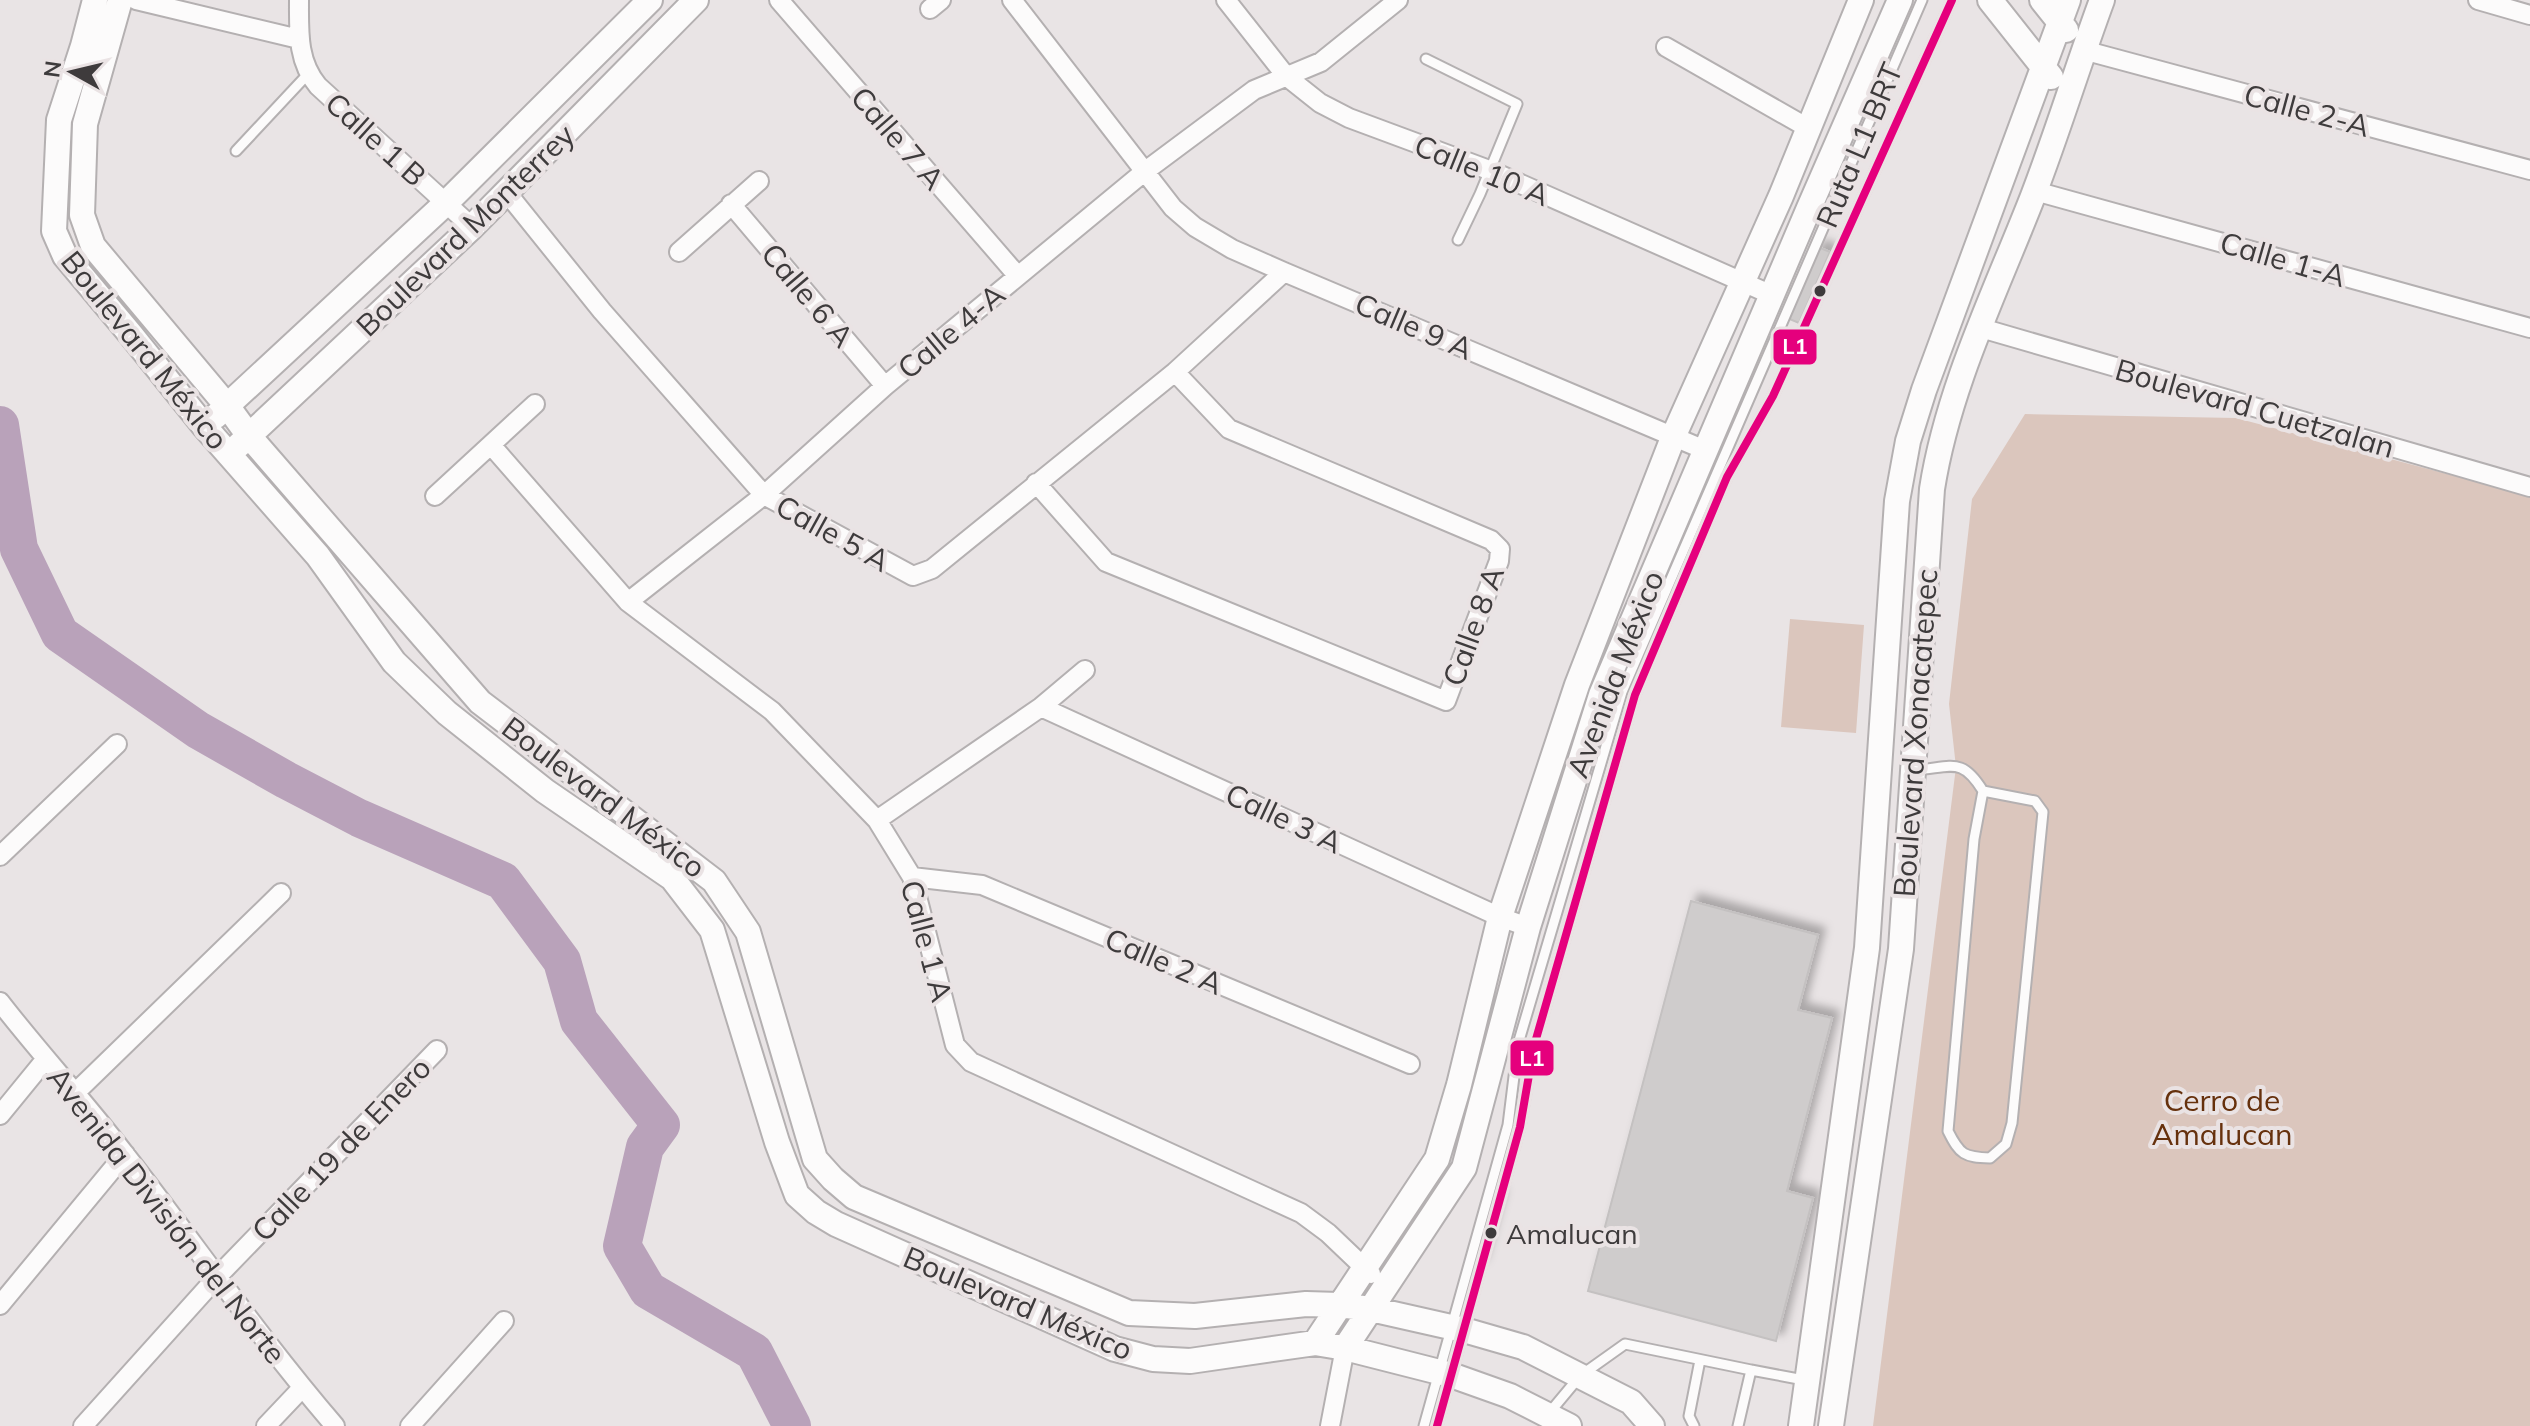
<svg xmlns="http://www.w3.org/2000/svg" width="2530" height="1426" font-family="Mulish,sans-serif">
	<style>
		.green { fill: #dbc6bd }
		.lines { fill: none; stroke-linecap: round; stroke-linejoin: round }
		.river { stroke: #b9a2ba; stroke-width: 38 }
		.building { fill: #cfcccc; stroke: #c4c1c1; stroke-width: 2; filter: url(#shadow) }
		.lane-casing { stroke: #b4b0b1; stroke-width: 13 }
		.street-casing { stroke: #b4b0b1; stroke-width: 22 }
		.secondary-casing { stroke: #b4b0b1; stroke-width: 28 }
		.lane { stroke: #fcfbfb; stroke-width: 9 }
		.street { stroke: #fcfbfb; stroke-width: 18 }
		.secondary { stroke: #fcfbfb; stroke-width: 24 }
		.bus-1-casing { stroke: #eae3e4; stroke-width: 14 }
		.bus-1 { stroke: #e5007d; stroke-width: 8 }
		.bus-dot { fill: #3e3b3c; stroke: #eae3e4; stroke-width: 3 }
		.labels { text-anchor: middle; dominant-baseline: central; stroke-width: 8; stroke-linejoin: round; paint-order: stroke }
		.bus-label { font-size: 28px; fill: #3e3b3c; stroke: #eae3e4; text-anchor: start }
		.street-label { font-size: 30px; fill: #3e3b3c; stroke: #eae3e4 }
		.park-label { font-size: 30px; fill: #66310d; stroke: #eae3e4 }
		.line-badge { stroke: #eae3e4; stroke-width: 3 }
		.badge-label { font-size: 22px; text-anchor: middle; font-weight: bold; fill: #fff }
	</style>
	<defs>
		<filter id="shadow"><feDropShadow dx="7" dy="-7" stdDeviation="4" flood-color="#0004"/></filter>
	</defs>
	<rect width="100%" height="100%" fill="#e9e4e5"/>
	<path class="green" d="M2025,414L2236,418L2530,496V1426H1873L1956,767L1949,704L1972,499Z
		M1790,619L1864,625L1856,733L1781,727Z"/>
	<g class="lines">
		<path class="river" d="M0,425L19,549L60,634L198,730L286,780L359,818L503,881L562,961L579,1021L661,1125L645,1147L622,1246L648,1290L754,1352L792,1426"/>
	</g>
	<path class="building" d="M1818,247L1830,252L1799,323L1787,318Z
		M1691,901L1818,935L1798,1010L1832,1018L1787,1191L1813,1198L1776,1341L1588,1291Z
		M1490,1193L1499,1196L1479,1267L1470,1265Z"/>
	<g class="lines">
		<defs>
			<path id="lane" d="M1426,59L1517,104L1480,194L1458,240
				M236,151L308,74
				M1916,770C1953,767 1962,757 1983,791L1974,839L1948,1131C1960,1155 1964,1157 1990,1158L2006,1144L2012,1123L2043,812L2035,801L1983,791
				M1751,1370L1804,1380
				M1550,1412L1580,1376L1625,1344L1751,1370L1738,1426
				M1424,1426L1508,1125L1518,1044L1622,692L1922,0
				M1437,1426L1520,1127L1534,1046L1635,695L1727,477L1773,396L1952,0
				M1694,1426L1689,1416L1700,1360"/>
			<path id="street" d="M136,0L299,39
				M299,0C299,31 297,61 318,86L472,227
				M779,0L1017,275
				M1012,0L1173,208L1195,227L1232,249L1284,272L1705,450
				M1226,0L1286,76L1320,103L1349,118L1489,170L1772,295
				M2478,0L2530,15
				M930,9L941,0
				M1666,47L1808,128
				M2083,50L2530,170
				M2035,191L2530,328
				M507,193L602,311L764,495L913,576L932,569L1175,372L1284,272
				M731,204L885,386
				M679,252L759,181
				M1981,328L2530,487
				M491,445L628,602L772,711L877,820L912,877L955,1045L971,1062L1301,1213L1328,1233L1371,1274
				M1036,483L1106,562L1446,701L1499,561L1500,549L1491,540L1229,429L1175,372
				M435,496L535,404
				M628,602L764,495L885,386L1144,172L1254,90L1321,62L1398,0
				M1041,707L1500,917L1528,927
				M877,820L1041,707L1085,670
				M0,856L117,744
				M912,877L982,885L1410,1064
				M0,1002C41,1055 87,1104 127,1157C197,1247 261,1340 335,1426
				M75,1093L281,893
				M0,1115L45,1060
				M0,1305L125,1154
				M83,1426L218,1276L437,1050
				M266,1426L302,1388
				M410,1426L504,1321
				M1330,1426L1345,1348"/>
			<path id="secondary" d="M95,0L83,46L59,120L54,231L65,256L132,336L204,426L318,556L394,662L447,713L545,791L672,878L712,930L777,1142L797,1195L816,1212L836,1224L1115,1349L1153,1359L1190,1361L1315,1343L1345,1348L1451,1375L1510,1396L1569,1426
				M120,0L85,124L82,215L93,246L228,407L249,436L480,702L714,881L748,932L815,1159L833,1179L854,1197L1129,1313L1195,1316L1306,1304L1339,1305L1371,1309L1464,1330L1523,1347L1631,1402L1652,1426
				M1990,0L2051,77
				M2042,0L2066,30
				M216,416L446,203L650,0
				M239,445L472,227L696,0
				M1315,1343L1437,1159L1459,1085L1500,917L1577,685L1674,435L1781,196L1861,0
				M1345,1348L1464,1168L1528,927L1601,695L1809,208L1900,0
				M1801,1426L1867,948L1897,501L1908,441L1924,390L2068,0
				M1831,1426L1901,949L1932,489C1948,387 1996,291 2033,196C2058,131 2078,65 2102,0"/>
		</defs>
		<use href="#lane" class="lane-casing"/>
		<use href="#street" class="street-casing"/>
		<use href="#secondary" class="secondary-casing"/>
		<use href="#lane" class="lane"/>
		<use href="#street" class="street"/>
		<use href="#secondary" class="secondary"/>
		<defs>
			<path id="bus-1" d="M1437,1426L1520,1127L1534,1046L1635,695L1727,477L1773,396L1952,0"/>
		</defs>
		<use href="#bus-1" class="bus-1-casing"/>
		<use href="#bus-1" class="bus-1"/>
	</g>
	<g class="bus-dot">
		<circle cx="1820" cy="291" r="7"/>
		<circle cx="1491" cy="1233" r="7"/>
	</g>
	<g class="labels">
		<g class="bus-label">
			<text x="1506" y="1233">Amalucan</text>
		</g>
		<g class="street-label">
			<text transform="translate(2307 110) rotate(15)">Calle 2-A</text>
			<text transform="translate(898 138) rotate(49)">Calle 7 A</text>
			<text transform="translate(376 139) rotate(42)">Calle 1 B</text>
			<text transform="translate(1859 145) rotate(-67)">Ruta L1 BRT</text>
			<text transform="translate(1482 170) rotate(22)">Calle 10 A</text>
			<text transform="translate(465 230) rotate(-44)">Boulevard Monterrey</text>
			<text transform="translate(2283 259) rotate(16)">Calle 1-A</text>
			<text transform="translate(808 295) rotate(50)">Calle 6 A</text>
			<text transform="translate(1414 326) rotate(23)">Calle 9 A</text>
			<text transform="translate(951 331) rotate(-40)">Calle 4-A</text>
			<text transform="translate(145 350) rotate(51)">Boulevard México</text>
			<text transform="translate(2255 408) rotate(16)">Boulevard Cuetzalan</text>
			<text transform="translate(833 533) rotate(29)">Calle 5 A</text>
			<text transform="translate(1473 626) rotate(-70)">Calle 8 A</text>
			<text transform="translate(1615 674) rotate(-69)">Avenida México</text>
			<text transform="translate(1915 733) rotate(-86)">Boulevard Xonacatepec</text>
			<text transform="translate(604 797) rotate(37)">Boulevard México</text>
			<text transform="translate(1284 818) rotate(25)">Calle 3 A</text>
			<text transform="translate(927 941) rotate(75)">Calle 1 A</text>
			<text transform="translate(1164 961) rotate(23)">Calle 2 A</text>
			<text transform="translate(341 1149) rotate(-46)">Calle 19 de Enero</text>
			<text transform="translate(167 1215) rotate(52)">Avenida División del Norte</text>
			<text transform="translate(1018 1303) rotate(23)">Boulevard México</text>
		</g>
		<g class="park-label">
			<text x="2222" y="1100">Cerro de<tspan x="2222" dy="34">Amalucan</tspan></text>
		</g>
	</g>
	<g class="line-badge">
		<rect x="1772" y="328" width="46" height="38" rx="8" fill="#e5007d"/>
		<rect x="1509" y="1039" width="46" height="38" rx="8" fill="#e5007d"/>
	</g>
	<g class="badge-label">
		<text x="1795" y="354">L1</text>
		<text x="1532" y="1066">L1</text>
	</g>
	<g transform="translate(72 72) rotate(278)" stroke="#eae3e4" stroke-width="6" paint-order="stroke">
	<path d="M0-6L14 30L0 20L-14 30Z" fill="#3e3b3c"/>
	<text y="-12" font-size="22" font-weight="bold" text-anchor="middle" fill="#3e3b3c">N</text>
	</g>
</svg>
